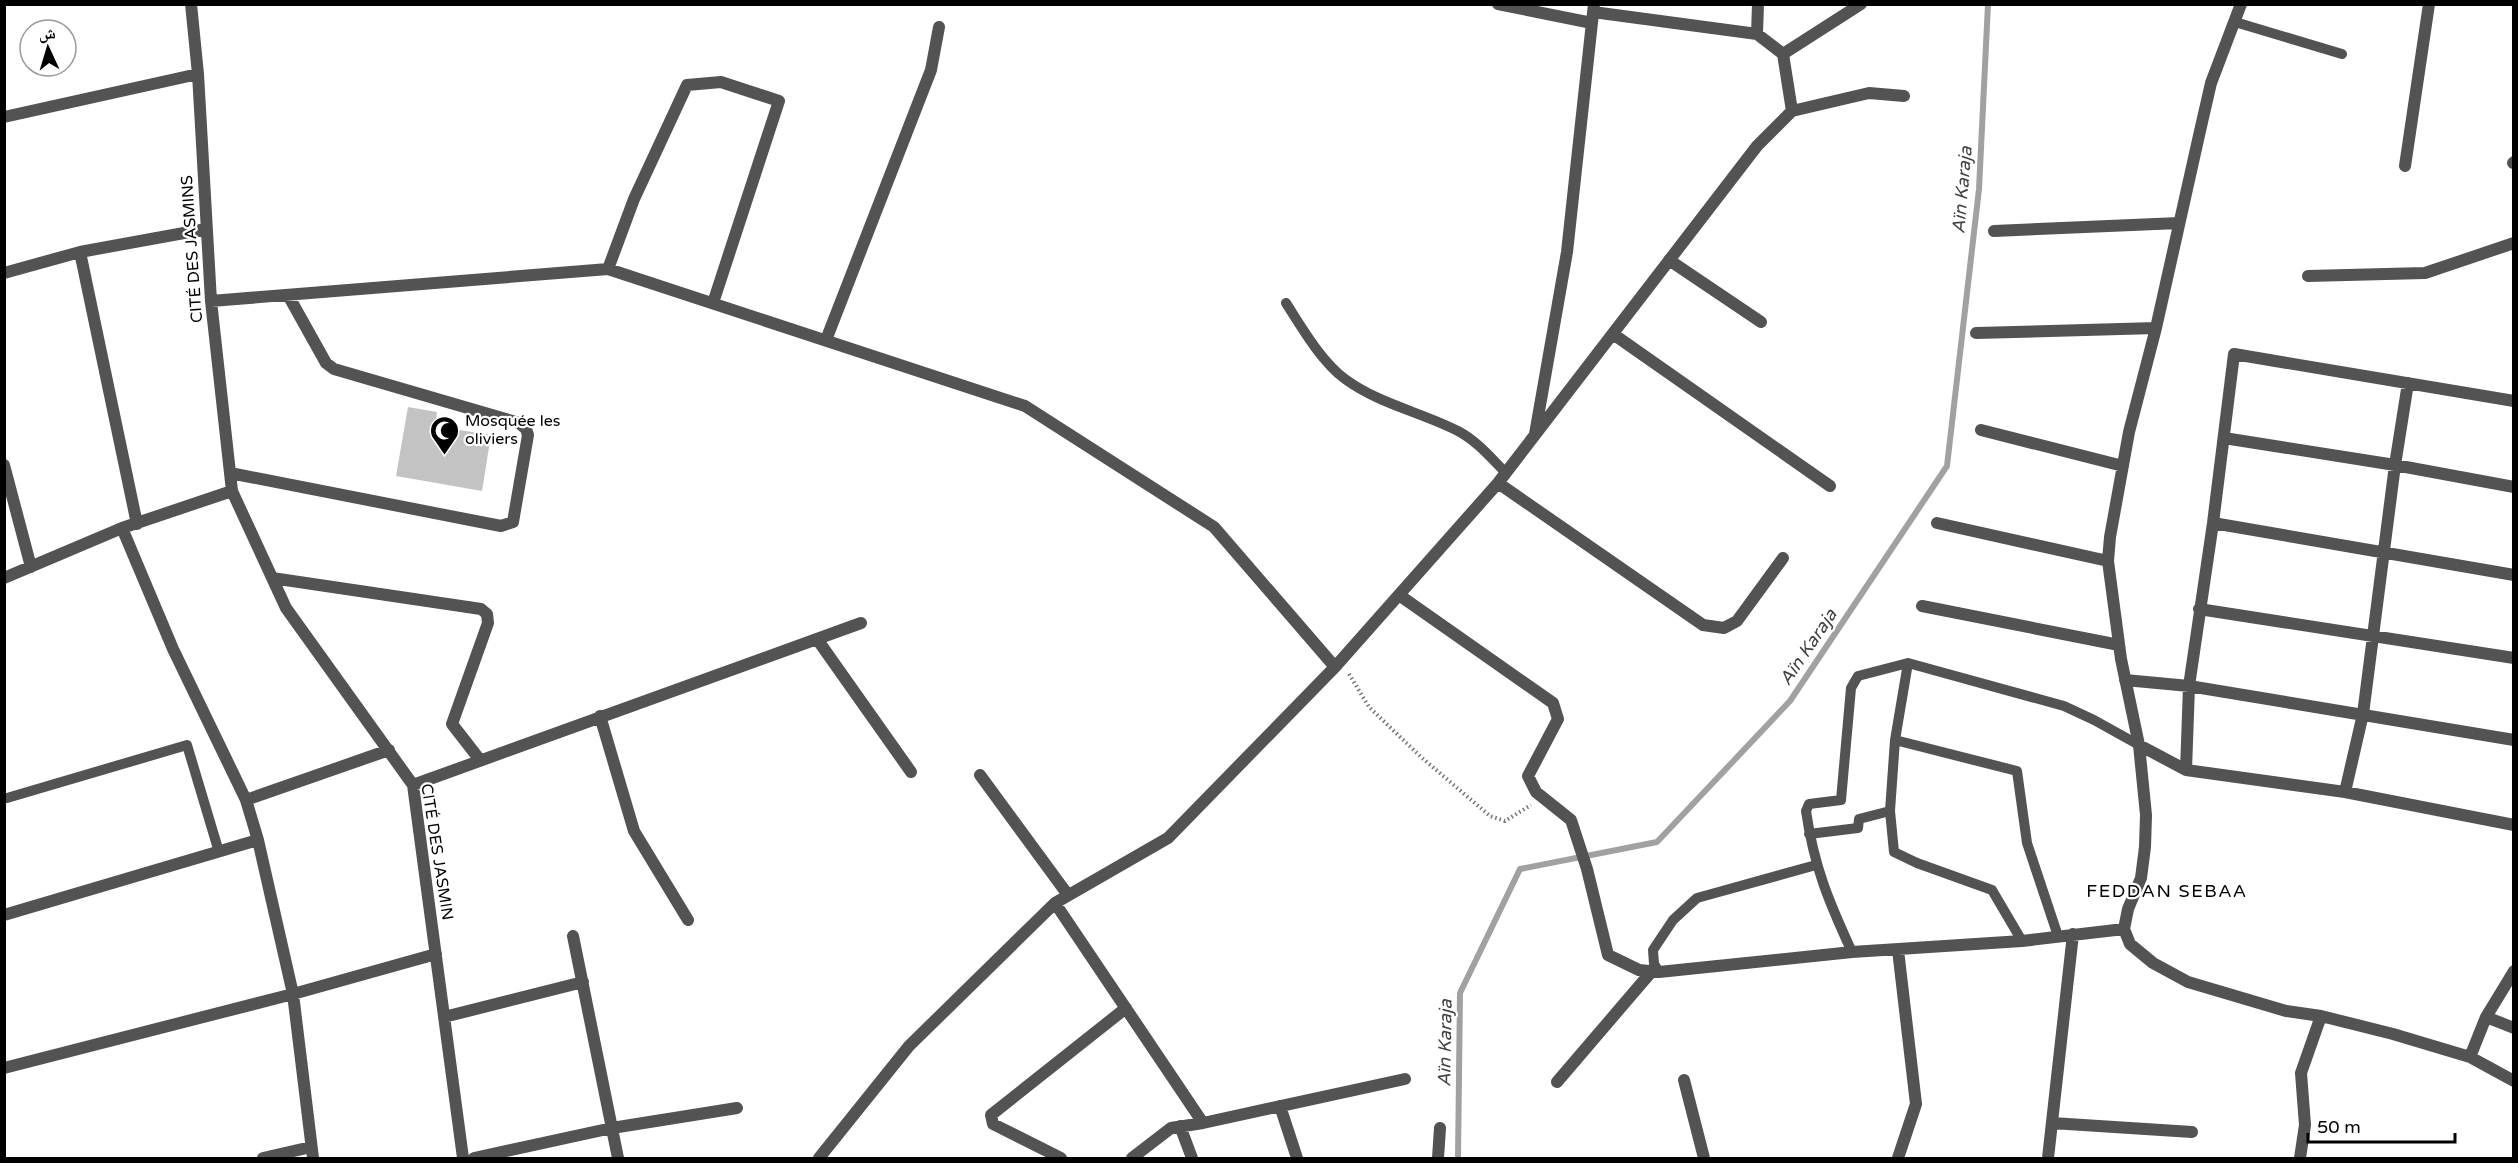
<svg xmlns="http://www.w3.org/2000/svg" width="2518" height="1163" font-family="'Varela Round','Noto Naskh Arabic',sans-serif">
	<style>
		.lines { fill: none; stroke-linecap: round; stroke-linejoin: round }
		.stream { stroke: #a1a1a1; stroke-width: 6 }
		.building { fill: #c3c3c3 }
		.path { stroke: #757575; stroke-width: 4; stroke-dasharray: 1.5 3; stroke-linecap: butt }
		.lane { stroke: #535353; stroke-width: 10 }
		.street { stroke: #535353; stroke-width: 12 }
		.labels { text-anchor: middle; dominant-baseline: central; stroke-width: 4.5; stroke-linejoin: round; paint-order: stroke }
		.street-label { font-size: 16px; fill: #000; stroke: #fff }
		.poi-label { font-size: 16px; fill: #000; stroke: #fff; text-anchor: start }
		.water-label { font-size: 18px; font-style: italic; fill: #424242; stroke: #fff }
		.neighbourhood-label { font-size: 18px; letter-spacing: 1.5px; fill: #000; stroke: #fff }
	</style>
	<rect width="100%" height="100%" fill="#fff"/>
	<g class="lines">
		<path class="stream" d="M1458,1158L1460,993L1520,869L1657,842L1790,701L1947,466L1979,189L1988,4"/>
	</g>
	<path class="building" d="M408,407L437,412L435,426L491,435L482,491L396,476Z"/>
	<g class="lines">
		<path class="path" d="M1349,674L1369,707L1421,757L1490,816L1505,821L1531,805"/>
		<path class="lane" d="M2235,22L2342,54
			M1286,303C1302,328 1321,361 1345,379C1379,404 1421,412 1458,431C1477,441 1491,458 1506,473
			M1895,740L1890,811L1894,852L1917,863L1992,890L2022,941
			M7,798L187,745L219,852
			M1809,834L1858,828L1859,819L1890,811
			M2058,936L2027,843L2017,771L1895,740L1908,663L2064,706L2094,720L2139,745
			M1852,952C1829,902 1814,867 1806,811L1809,804L1841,800L1851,688L1858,676L1908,663
			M1659,972L1654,964L1653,950L1673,920L1697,898L1816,865"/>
		<path class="street" d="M191,4L198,74L211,301L232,491L286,608L413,785L463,1158
			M1498,4L1592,23
			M1758,4L1757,34L1783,54L1792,111
			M2241,4L2211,83L2200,131L2156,328L2129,432L2110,537L2108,561L2121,659L2139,745L2146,815L2145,847L2141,878L2128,909L2124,929L2130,944L2153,963L2188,982L2286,1011L2321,1016L2393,1034L2470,1057L2514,1081
			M1593,12L1757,34
			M1783,54L1861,4
			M4,117L198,74
			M2513,163L2514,162
			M2405,166L2429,4
			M1994,231L2179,223
			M80,252L137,524
			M1669,260L1761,322
			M608,269L634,199L687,85L721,82L779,101L713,303
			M4,273L80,252L206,229
			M2308,276L2425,273L2514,243
			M211,301L608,269L1025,406L1214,527L1335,667
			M1976,333L2156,328
			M1613,334L1830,486
			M826,340L931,70L939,27
			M1981,430L2123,466
			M1535,434L1567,252L1594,4
			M2224,438L2395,465L2514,487
			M4,465L31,567
			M230,473L501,526L513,522L528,435L526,429L519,423L334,369L326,363L288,295
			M1498,483L1703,625L1724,628L1737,621L1783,558
			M1937,523L2108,561
			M2213,523L2514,575
			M122,528L173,649L246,800L258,840
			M4,578L122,528L232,491
			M272,578L481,609L487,614L488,623L452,724L480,760
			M1399,595L1553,703L1558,719L1528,776L1536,792L1571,820L1587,869L1608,955L1639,970L1659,972L1852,952L2022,941L2124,929
			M1922,606L2119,645
			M2199,609L2514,658
			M817,639L911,772
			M2125,680L2189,686L2514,740
			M600,716L634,831L688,920
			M2139,745L2186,770L2345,792L2514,825
			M2186,770L2189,686L2213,523L2234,354L2514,401
			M980,775L1068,895
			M413,785L861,623
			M2345,792L2363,714L2395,465L2408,383
			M246,800L389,750
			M1055,903L1203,1123
			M4,915L258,840L293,994L313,1158
			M573,936L618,1158
			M1898,950L1916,1104L1898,1158
			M444,1017L583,982
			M2486,1017L2514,1028
			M2470,1057L2486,1017L2514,971
			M4,1068L293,994L436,954
			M1684,1080L1704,1158
			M1557,1082L1652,971
			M1280,1106L1297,1158
			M2052,1123L2192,1132
			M1180,1126L1192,1158
			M263,1158L311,1147
			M474,1158L612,1128L737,1108
			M819,1158L909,1046L1055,903L1168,838L1335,667L1498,483L1757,146L1792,111L1869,93L1904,96
			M1061,1158L993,1124L991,1115L1126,1008
			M1132,1158L1171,1128L1203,1123L1405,1079
			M1438,1158L1440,1128
			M2048,1158L2073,934
			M2300,1158L2305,1125L2301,1073L2321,1016"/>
	</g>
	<defs>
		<symbol id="mosque-pin" viewBox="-11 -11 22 30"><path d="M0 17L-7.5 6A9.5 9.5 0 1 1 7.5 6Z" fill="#000" stroke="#fff"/><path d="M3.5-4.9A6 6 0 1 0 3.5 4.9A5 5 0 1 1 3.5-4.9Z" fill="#fff"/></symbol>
	</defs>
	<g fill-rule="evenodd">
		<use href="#mosque-pin" x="428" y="414" width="33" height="45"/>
	</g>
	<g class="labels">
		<g class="street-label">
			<text transform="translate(192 249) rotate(-94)">CITÉ DES JASMINS</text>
			<text transform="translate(437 852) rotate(81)">CITÉ DES JASMIN</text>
		</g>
		<g class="poi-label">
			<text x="465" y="421">Mosquée les<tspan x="465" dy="18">oliviers</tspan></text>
		</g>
		<g class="water-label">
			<text transform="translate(1962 190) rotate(-85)">Aïn Karaja</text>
			<text transform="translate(1808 647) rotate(-56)">Aïn Karaja</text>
			<text transform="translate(1445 1043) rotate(-89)">Aïn Karaja</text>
		</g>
		<g class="neighbourhood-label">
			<text x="2167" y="891">FEDDAN SEBAA</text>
		</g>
	</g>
	<rect width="2518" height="1163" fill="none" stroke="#000000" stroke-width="12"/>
	<g transform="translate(48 48) rotate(356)"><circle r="28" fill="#ffffff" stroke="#999999" stroke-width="1.5"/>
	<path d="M0-4.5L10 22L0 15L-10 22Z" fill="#000000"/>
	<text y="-9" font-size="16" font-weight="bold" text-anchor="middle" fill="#000000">ش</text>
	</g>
	<path d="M2308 1133v9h147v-9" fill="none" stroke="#000000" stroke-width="3"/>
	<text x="2317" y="1133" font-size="18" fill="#000000" stroke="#ffffff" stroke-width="4.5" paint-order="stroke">50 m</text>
</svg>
